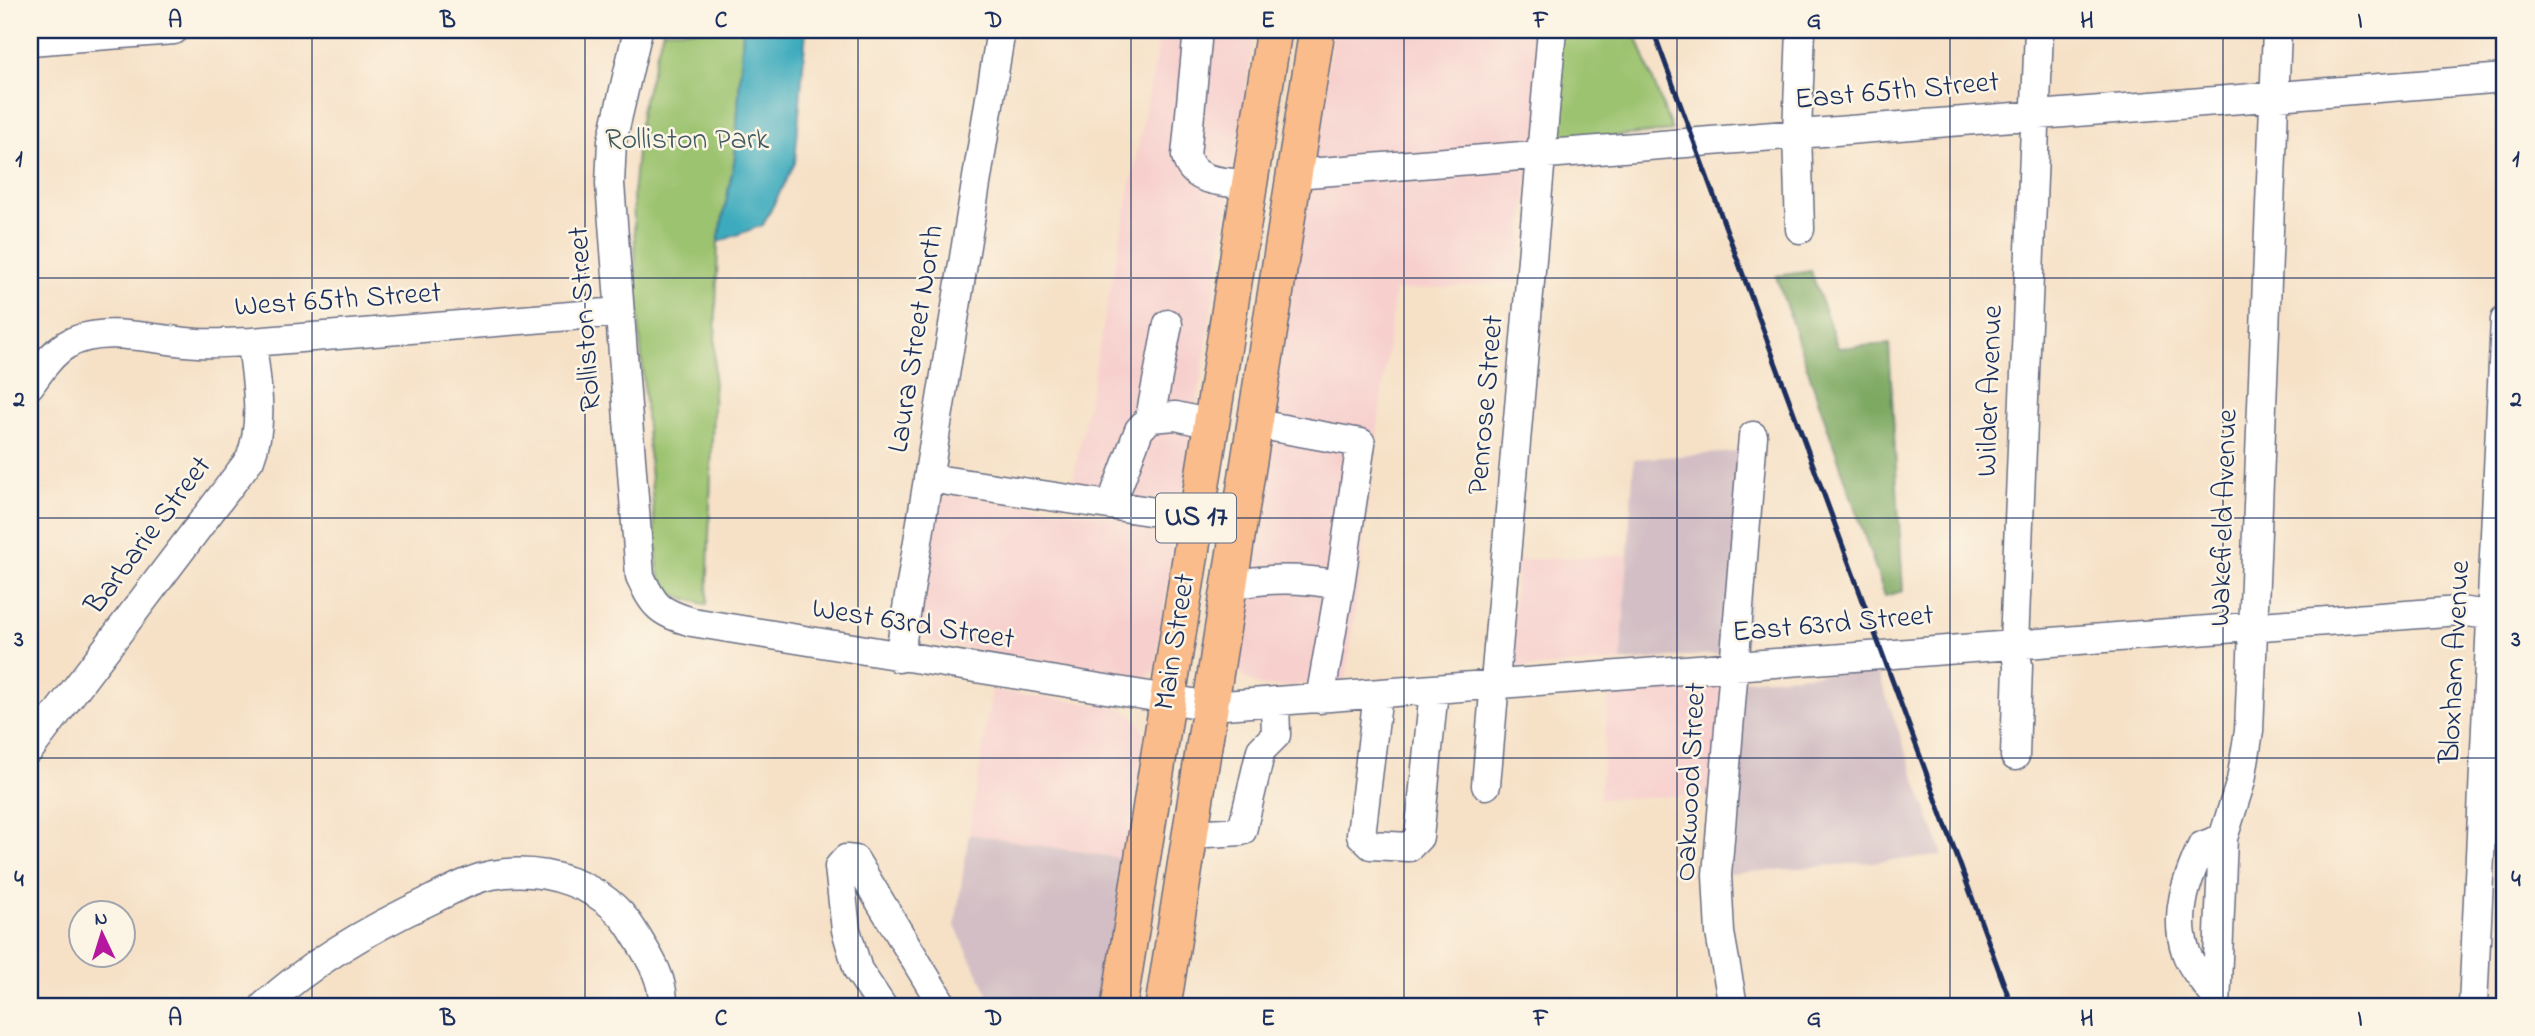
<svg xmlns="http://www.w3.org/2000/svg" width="2535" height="1036" font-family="'Indie Flower',sans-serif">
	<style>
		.built { fill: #f7d0ce }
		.industrial { fill: #d2bec4 }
		.green { fill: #9cc36f; stroke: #5c7966; stroke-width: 2 }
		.forest { fill: #7da962; stroke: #4c6c60; stroke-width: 2 }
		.water { fill: #3eabbd; stroke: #2c6d8e; stroke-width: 2 }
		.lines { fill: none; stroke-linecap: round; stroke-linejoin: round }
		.minor-casing { stroke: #686d83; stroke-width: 31 }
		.major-casing { stroke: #686d83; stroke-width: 38 }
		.minor { stroke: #fff; stroke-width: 28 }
		.major { stroke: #f9bc8a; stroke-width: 35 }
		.rail { stroke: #1b2f5e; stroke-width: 5 }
		.grid { fill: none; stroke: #1b2f5e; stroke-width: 2; stroke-opacity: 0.55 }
		.labels { text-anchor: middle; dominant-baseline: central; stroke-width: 5; stroke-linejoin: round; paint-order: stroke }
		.shield { fill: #fcf5e5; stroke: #5e6a86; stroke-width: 2 }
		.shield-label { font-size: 28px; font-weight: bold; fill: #1b2f5e }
		.street-label { font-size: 30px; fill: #1b2f5e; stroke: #fcf5e5 }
		.park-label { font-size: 30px; fill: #425b63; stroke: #fcf5e5 }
		.neatline { fill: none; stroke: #1b2f5e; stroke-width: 2.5 }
		.grid-label { font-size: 23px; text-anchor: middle; font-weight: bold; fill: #1b2f5e }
	</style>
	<rect width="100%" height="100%" fill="#fcf5e5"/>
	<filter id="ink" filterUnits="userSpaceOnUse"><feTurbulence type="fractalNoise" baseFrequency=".0143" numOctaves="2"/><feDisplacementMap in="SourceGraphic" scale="14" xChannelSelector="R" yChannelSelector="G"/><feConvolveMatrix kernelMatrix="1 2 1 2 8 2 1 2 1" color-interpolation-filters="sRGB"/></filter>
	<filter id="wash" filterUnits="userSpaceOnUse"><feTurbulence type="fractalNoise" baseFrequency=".00686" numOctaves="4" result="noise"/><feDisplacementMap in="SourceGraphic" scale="28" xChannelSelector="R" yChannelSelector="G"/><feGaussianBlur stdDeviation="1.57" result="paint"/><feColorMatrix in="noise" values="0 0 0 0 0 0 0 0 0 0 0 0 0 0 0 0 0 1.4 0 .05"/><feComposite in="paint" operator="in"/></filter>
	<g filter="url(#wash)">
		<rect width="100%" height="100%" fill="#f6e1c7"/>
		<path class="built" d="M1161,30H1255L1184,489L1171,498L1142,499L1071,490Z
			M1334,30H1560L1570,140L1528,166L1519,282L1395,291L1346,682L1276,687L1259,685L1245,678L1237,668L1234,658Z
			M956,495L1136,520L1162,534L1172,546V553L1155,670L1146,677L930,642L920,627L938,506L946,497Z
			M1627,555L1621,661L1509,669L1517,560Z
			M1744,680L1735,794L1599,799L1609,692Z
			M992,690L1122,708L1139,721L1144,733L1126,859L969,834Z"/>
		<path class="industrial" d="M1764,450L1745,652L1621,661L1634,459Z
			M1877,670L1943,856L1728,874L1744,680Z
			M969,834L1126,859L1104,1006H994L955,926Z"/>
		<path class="green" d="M663,30H743L735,157L718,242L707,605L667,593L658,571L637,299L633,195L641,111Z
			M1560,30H1634L1672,131L1570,140L1554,129Z"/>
		<path class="forest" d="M1811,271L1838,348L1889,344L1903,591L1885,596L1776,276Z"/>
		<path class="water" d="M743,30H806L795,163L763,225L718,242L735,157Z"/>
	</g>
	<g filter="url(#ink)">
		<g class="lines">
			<defs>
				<path id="minor" d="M638,30L612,141L610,184L640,576C654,607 659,612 692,622L1211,706L2459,611L2505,617
					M1198,30L1186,156C1193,184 1225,181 1249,185
					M30,41L174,30
					M1295,174L2505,78
					M1800,229L1797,133L1801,30
					M30,385C40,371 50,355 66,345C103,323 156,341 198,343C216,344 234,342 252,342L619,312
					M1150,418L1168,324
					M928,478L1196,518
					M1111,505L1139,430L1150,418L1176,416L1211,424
					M1230,586C1268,577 1302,578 1340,585L1361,443L1256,424
					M899,658L1001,30
					M1378,694L1361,835L1371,845L1409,847L1419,837L1434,690
					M1320,699L1340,585
					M30,749L250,459C265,421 256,382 252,342
					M2015,756L2018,665L2014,644L2039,30
					M1486,785L1552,30
					M1191,834L1242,831L1261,750L1276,735L1275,702
					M2216,998C2207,984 2191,968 2186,952C2173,915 2187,879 2202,846L2223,838
					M264,1006C312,961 373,927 433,899C452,890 471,879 492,875C543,866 604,884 632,929C647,954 664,976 663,1006
					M882,1006L858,970L846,930L839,867L846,859L855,860L943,1006
					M1733,1006L1720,933L1717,875L1753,436
					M2216,1006L2223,838L2241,781L2249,731L2277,30
					M2473,1006L2505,320"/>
				<path id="major" d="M1119,1006L1274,30
					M1163,1006L1317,30"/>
			</defs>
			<use href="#minor" class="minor-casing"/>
			<use href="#major" class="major-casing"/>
			<use href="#minor" class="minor"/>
			<use href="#major" class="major"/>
			<path class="rail" d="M1653,30L2012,1006"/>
		</g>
	</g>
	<path class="grid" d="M312,30V1006M585,30V1006M858,30V1006M1131,30V1006M1404,30V1006M1677,30V1006M1950,30V1006M2223,30V1006M30,278H2505M30,518H2505M30,758H2505"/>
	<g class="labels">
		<rect class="shield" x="1156" y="493.5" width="80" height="49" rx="5"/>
		<g class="shield-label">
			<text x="1196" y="518">US 17</text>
		</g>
		<g class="street-label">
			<text transform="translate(1897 92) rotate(-5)">East 65th Street</text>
			<text transform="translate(338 301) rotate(-4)">West 65th Street</text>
			<text transform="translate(586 319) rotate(-94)">Rolliston Street</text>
			<text transform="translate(917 339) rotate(-81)">Laura Street North</text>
			<text transform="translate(1991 391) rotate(-88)">Wilder Avenue</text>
			<text transform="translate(1487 405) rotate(-85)">Penrose Street</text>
			<text transform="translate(2225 518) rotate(-88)">Wakefield Avenue</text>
			<text transform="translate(149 536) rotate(-53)">Barbarie Street</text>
			<text transform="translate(913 625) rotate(9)">West 63rd Street</text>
			<text transform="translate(1833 625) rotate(-5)">East 63rd Street</text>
			<text transform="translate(1176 642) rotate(-81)">Main Street</text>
			<text transform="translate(2456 662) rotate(-87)">Bloxham Avenue</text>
			<text transform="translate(1692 782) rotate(-87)">Oakwood Street</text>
		</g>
		<g class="park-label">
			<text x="687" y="141">Rolliston Park</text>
		</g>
	</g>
	<rect width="2535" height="1036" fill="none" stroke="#fcf5e5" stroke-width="77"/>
	<g transform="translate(102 934) rotate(356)"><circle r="33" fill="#fcf5e5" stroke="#a2a6af" stroke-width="2"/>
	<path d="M0-5L12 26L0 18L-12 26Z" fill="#b5179e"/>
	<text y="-10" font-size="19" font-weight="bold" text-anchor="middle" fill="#1b2f5e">N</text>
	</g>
	<rect x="38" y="38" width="2458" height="960" class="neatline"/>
	<g class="grid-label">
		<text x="175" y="27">A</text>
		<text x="448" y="27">B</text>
		<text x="721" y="27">C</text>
		<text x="994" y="27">D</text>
		<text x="1268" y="27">E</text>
		<text x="1541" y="27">F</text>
		<text x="1814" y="27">G</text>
		<text x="2087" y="27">H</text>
		<text x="2360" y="27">I</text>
		<text x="19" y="166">1</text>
		<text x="2516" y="166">1</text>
		<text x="19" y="406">2</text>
		<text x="2516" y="406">2</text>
		<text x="19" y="646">3</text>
		<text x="2516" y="646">3</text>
		<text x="19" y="886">4</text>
		<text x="2516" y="886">4</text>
		<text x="175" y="1025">A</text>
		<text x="448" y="1025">B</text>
		<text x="721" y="1025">C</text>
		<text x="994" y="1025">D</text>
		<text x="1268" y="1025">E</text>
		<text x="1541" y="1025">F</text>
		<text x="1814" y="1025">G</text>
		<text x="2087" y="1025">H</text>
		<text x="2360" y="1025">I</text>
	</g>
</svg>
